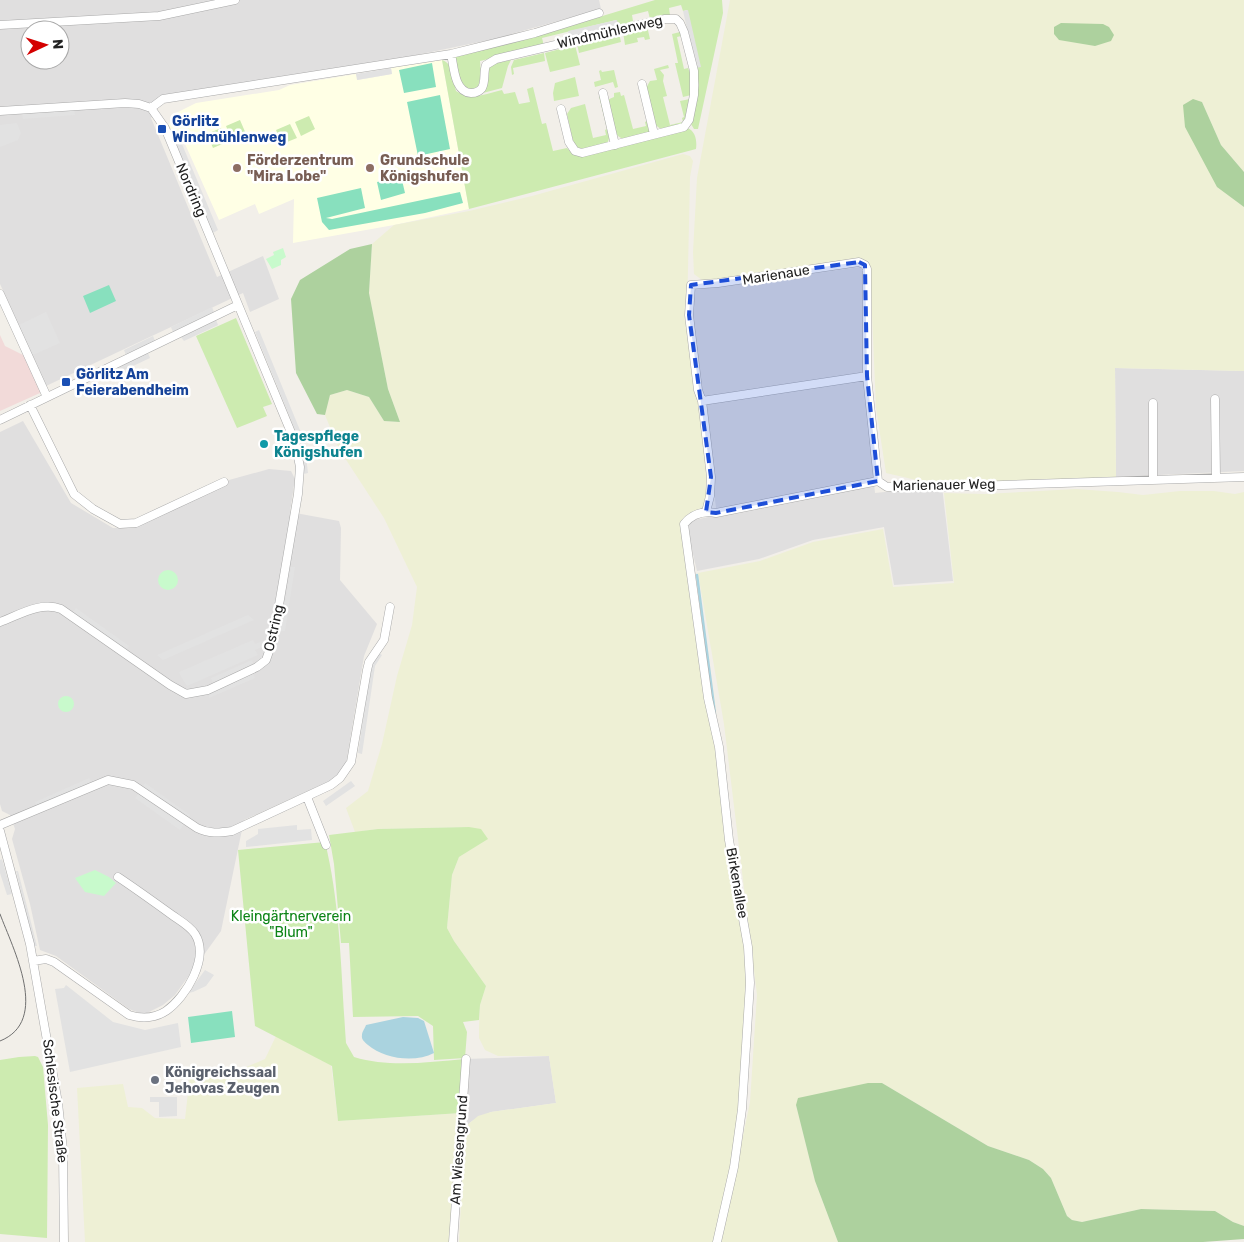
<svg xmlns="http://www.w3.org/2000/svg" width="1244" height="1242" font-family="Rubik,sans-serif">
	<style>
		.residential { fill: #e0dfdf; fill-rule: evenodd }
		.commercial { fill: #f2dad9 }
		.education { fill: #ffffe5 }
		.farmland { fill: #eef0d5 }
		.grass { fill: #cdebb0 }
		.forest { fill: #add19e }
		.park { fill: #c8facc }
		.pitch { fill: #88e0be }
		.parking { fill: #e2e2e2 }
		.water { fill: #aad3df }
		.lines { fill: none; stroke-linecap: round; stroke-linejoin: round }
		.stream { stroke: #aad3df; stroke-width: 2.5 }
		.minor-casing { stroke: #a9a9a9; stroke-width: 9 }
		.minor { stroke: #fff; stroke-width: 8 }
		.tram { stroke: #707070; stroke-width: 1 }
		.marked { fill: #1d4ed8; fill-opacity: 0.2; stroke: #1d4ed8; stroke-width: 4; stroke-dasharray: 10 6; stroke-linejoin: round }
		.transit-dot { fill: #1a4fb4; stroke: #fff; stroke-width: 2 }
		.education-dot { fill: #8d6e63; stroke: #fff; stroke-width: 2 }
		.culture-dot { fill: #0f9aa8; stroke: #fff; stroke-width: 2 }
		.worship-dot { fill: #6b7280; stroke: #fff; stroke-width: 2 }
		.labels { text-anchor: middle; dominant-baseline: central; stroke-width: 5; stroke-linejoin: round; paint-order: stroke }
		.street-label { font-size: 14px; fill: #222; stroke: #fff }
		.transit-label { font-size: 14px; font-weight: bold; fill: #164399; stroke: #fff; text-anchor: start }
		.education-label { font-size: 14px; font-weight: bold; fill: #785e54; stroke: #fff; text-anchor: start }
		.culture-label { font-size: 14px; font-weight: bold; fill: #0d838f; stroke: #fff; text-anchor: start }
		.park-label { font-size: 14px; fill: #0c8416; stroke: #fff }
		.worship-label { font-size: 14px; font-weight: bold; fill: #5b616d; stroke: #fff; text-anchor: start }
	</style>
	<rect width="100%" height="100%" fill="#f2efe9"/>
	<path class="residential" d="M0,0H599L601,9L494,39L402,58L167,95L151,118L217,277L263,256L279,299L250,312L243,293L46,386L0,284ZM30,30H60V60H30Z
		M860,267L862,270L864,381L875,493L942,486L953,581L894,585L884,527L813,540L759,559L697,571L687,529L690,521L717,515L691,316L694,290Z
		M1115,368L1244,371V471L1116,477Z
		M23,421L71,503L113,528H133L226,485L229,480L269,469L291,471L295,479L290,512L339,521L341,528L340,580L377,624L364,656L346,764L341,772L330,781L244,820L221,931L175,995L163,1005L147,1013H139L129,1009L56,956L40,950L30,904L12,839L15,829L10,815L2,811L0,804V432Z
		M549,1056L556,1103L491,1112L472,1121L465,1127L462,1124L466,1059Z"/>
	<path class="commercial" d="M0,335L5,346L27,357L40,391V393L0,411Z"/>
	<path class="education" d="M442,60L469,209L394,225L293,243L294,199L259,214L255,204L219,220L181,135L175,137L169,125L172,115L196,103L279,90L290,85L356,74L358,80L392,74L391,68Z"/>
	<path class="farmland" d="M730,0H1244V172L1221,145L1202,102L1217,186L1244,207V371L1115,368L1116,477L942,486L886,473L876,408L870,267L868,263L861,260L712,280H702L694,274L693,252L697,178Z
		M683,154L690,156L693,161L690,177L687,315L709,476L708,495L704,510L682,523L716,748L745,947L747,982L739,1108L731,1167L715,1242H459L465,1127L478,1116L491,1112L556,1103L549,1056H498L485,1050L479,1038V1028L480,1005L486,986L454,941L447,928L452,875L459,857L487,839L469,827L378,829L355,832L346,808L368,791L382,744L397,676L412,625L417,587L384,518L339,449L325,415L330,395L347,390L369,397L384,421L400,422L388,389L369,293L372,244L394,225L469,211L532,196Z
		M1076,489L1118,492L1143,495L1180,491H1214L1235,494L1244,492V1226L1233,1222L1215,1211L1141,1209L1082,1222L1072,1220L1067,1216L1051,1178L1043,1169L1029,1160L988,1146L882,1083L796,1105L815,1181L838,1242H721L750,1102L757,995L724,724L698,573L760,561L813,542L883,529L893,587L954,583L944,493L985,494Z
		M276,1036L331,1065L338,1121L461,1113L449,1242H85L77,1088L123,1084L128,1107L142,1108L155,1118L185,1119L190,1075L211,1072L237,1071L265,1059Z"/>
	<path class="grass" d="M655,0H722L723,13L698,129H694L691,124L699,85L687,10L683,11L681,5L669,8L670,15L650,19L648,11L632,15L633,21L632,24L620,26L616,20L542,38L544,46L480,61L481,75L478,87C472,92 468,89 461,85L455,59L457,54L563,28Z
		M647,26L650,39L645,40L644,37L637,38L638,42L625,45L623,32Z
		M680,32L681,36L677,37L684,69L688,68L691,75V95L683,97L675,63H678L672,34Z
		M619,33L621,42L579,53L577,44Z
		M575,45L580,65L550,72L545,53Z
		M544,53L545,61L513,68L514,74L512,75L511,67L514,60Z
		M442,60C453,63 454,80 456,91C472,101 485,94 502,90L504,94L515,92L519,104L530,102L527,89L533,87L542,124L546,123L553,151L567,148L574,155L585,156L687,128C696,131 697,141 696,149L469,209Z
		M511,60L508,66L502,88L479,94L489,67L497,63Z
		M668,65L669,68L660,70L664,75L663,81L667,96L663,97L670,125L683,122L682,118L684,117L680,101L690,99L688,115L684,123C678,125 671,129 665,129C650,131 649,98 646,88L650,81L657,80L654,69Z
		M601,70L602,72L614,70L618,87L615,88L613,82L595,87L594,82L601,80L599,71Z
		M575,77L579,96L554,101L553,93L555,83Z
		M639,87H640L649,129V132L623,139C610,134 610,112 607,100L614,97V93L620,92L621,96L624,95L633,129L646,126L645,122L647,121Z
		M599,96H601L610,136L607,144L579,150L573,142L567,114L571,108L585,104L593,138L606,135L605,130L607,129Z
		M309,116L315,129L301,136L295,122Z
		M240,120L246,134L232,140L226,126Z
		M290,124L297,138L282,144L276,130Z
		M221,128L227,142L213,148L207,134Z
		M236,318L272,404L263,407L267,416L237,428L196,336Z
		M469,827L481,829L488,839L459,857L452,875L447,928L454,941L486,986L480,1005L479,1020L463,1022L467,1032L465,1058L434,1060L433,1026L418,1016L353,1017L349,943H341L334,864L329,835L378,829Z
		M325,842C341,907 341,976 346,1043L354,1057C390,1068 428,1062 465,1059L461,1113L338,1121L332,1066L255,1026L238,850Z
		M35,1056L38,1057L43,1067L48,1125L47,1238L0,1234V1060L19,1057Z"/>
	<path class="forest" d="M1061,23L1103,24L1109,27L1114,35L1111,41L1095,46L1059,40L1054,34V27Z
		M1193,99L1202,102L1221,145L1244,172V207L1217,187L1185,127L1183,105Z
		M372,244L369,293L388,389L400,422L384,421L369,397L347,390L330,395L325,415L317,414L296,373L291,299L300,280L350,249Z
		M868,1083H882L988,1146L1029,1160L1043,1169L1051,1178L1067,1216L1072,1220L1082,1222L1141,1209L1215,1211L1233,1222L1244,1226V1239L1203,1242H838L815,1181L796,1105L798,1098Z"/>
	<path class="park" d="M283,248L286,257L281,260V265L272,269L266,259L274,255L273,252Z
		M158 580a10 10 0 1 1 20 0a10 10 0 1 1-20 0Z
		M58 704a8 8 0 1 1 16 0a8 8 0 1 1-16 0Z
		M95,870L109,877L116,883L104,896L85,892L75,878Z"/>
	<path class="pitch" d="M432,63L436,87L404,93L399,70Z
		M440,95L450,149L418,156L407,102Z
		M401,176L405,193L381,200L377,182Z
		M361,188L365,208L326,218L332,219L460,192L463,203L425,213L329,230L322,222L317,198Z
		M109,285L116,301L90,313L83,296Z
		M232,1011L235,1037L191,1043L188,1017Z"/>
	<path class="parking" d="M688,10L701,67L696,68L683,11Z
		M617,20L618,25L569,37L568,31Z
		M391,68L392,74L357,80L356,74Z
		M74,109L75,115L23,119L22,113Z
		M17,123L21,133L18,140L0,147V125Z
		M179,137L218,230L213,233L173,139Z
		M212,307L214,312L173,332L171,327Z
		M46,312L60,343L33,355L19,325Z
		M216,320L218,325L184,341L181,337Z
		M259,330L304,440L308,473L304,474L300,447L297,435L255,332Z
		M153,336L155,341L126,355L124,350Z
		M148,353L150,358L116,374L114,369Z
		M291,567H295L285,631H280Z
		M76,608L129,646L126,650L73,612Z
		M248,615L254,620L163,660L157,655Z
		M253,640L255,644L265,640L266,645L255,650L258,655L187,686L181,677L179,672Z
		M379,653L382,655L375,666L362,754L358,753L371,664Z
		M252,660L253,664L213,683L211,678Z
		M253,674L255,678L209,698L208,693Z
		M89,778L91,782L37,807L35,802Z
		M351,781L355,786L326,806L323,801Z
		M145,783L190,815L187,820L142,788Z
		M139,793L184,824L180,830L135,798Z
		M297,825V830L311,829L312,840L246,847V841L258,834V829Z
		M2,859L12,894L7,895L0,873V860Z
		M16,871H18L37,946H34Z
		M205,970L214,975L206,986L193,992L188,993Z
		M66,985L113,1022L145,1030L178,1023L181,1047L70,1072L55,989L64,988Z
		M150,1097H177V1116L159,1117V1102H150Z"/>
	<path class="water" d="M403,1017L418,1018L424,1021L434,1053C415,1063 384,1059 368,1045C365,1042 361,1040 362,1035C362,1032 365,1028 366,1025Z"/>
	<g class="lines">
		<path class="stream" d="M697,575L715,714"/>
		<defs>
			<path id="minor" d="M0,25L159,16L235,0
				M451,54C454,66 454,92 471,93C475,93 479,92 482,88C486,81 483,73 486,65L496,59L665,19H676L680,23L684,32L694,71V95L689,120L684,127L582,153L575,151L569,142L561,109
				M642,84L654,134
				M603,93L615,145
				M151,108L163,99L451,54L535,33L599,13
				M0,111L125,103L139,104L151,108L165,128L295,442L300,467L298,494L273,640L266,660L257,667L208,690L186,694L170,685L61,609C41,601 19,615 0,622
				M0,294L47,397
				M1215,399L1216,478
				M702,401L867,376
				M1153,403V479
				M30,405L74,494L93,509L120,524L136,523L224,482
				M0,420L238,305
				M706,512L710,496L711,477L702,401L698,390L689,315L691,285L718,283L859,262L865,265L867,269V376L878,481
				M307,797L326,845
				M0,825L108,780L133,785L197,828C209,834 219,833 232,831L331,785L340,778L351,762L367,670L369,662L384,640L390,607
				M0,831L30,944L58,1103L63,1150L64,1242
				M33,961L46,959L54,962L129,1015C142,1019 155,1018 166,1011C186,997 210,958 195,934C190,926 179,920 172,915C154,902 136,889 118,877
				M453,1242L466,1059
				M717,1242L734,1167L742,1109L750,983L748,947L729,840L719,747L708,698L684,524C692,514 704,511 716,513L878,481L887,487H942L1244,477"/>
		</defs>
		<use href="#minor" class="minor-casing"/>
		<use href="#minor" class="minor"/>
		<path class="tram" d="M0,914C13,949 51,1021 0,1041"/>
	</g>
	<path class="marked" d="M859,262L865,265L867,376L878,481L716,513L706,512L711,477L689,315L691,285Z"/>
	<g class="transit-dot">
		<rect x="157" y="124" width="10" height="10" rx="2.5"/>
		<rect x="61" y="377" width="10" height="10" rx="2.5"/>
	</g>
	<g class="education-dot">
		<circle cx="237" cy="168" r="5"/>
		<circle cx="370" cy="168" r="5"/>
	</g>
	<circle class="culture-dot" cx="264" cy="444" r="5"/>
	<circle class="worship-dot" cx="155" cy="1080" r="5"/>
	<g class="labels">
		<g class="street-label">
			<text transform="translate(610 32) rotate(-13)">Windmühlenweg</text>
			<text transform="translate(191 190) rotate(67)">Nordring</text>
			<text transform="translate(776 275) rotate(-9)">Marienaue</text>
			<text transform="translate(944 485) rotate(-1)">Marienauer Weg</text>
			<text transform="translate(274 628) rotate(-77)">Ostring</text>
			<text transform="translate(737 883) rotate(80)">Birkenallee</text>
			<text transform="translate(55 1101) rotate(83)">Schlesische Straße</text>
			<text transform="translate(459 1150) rotate(-86)">Am Wiesengrund</text>
		</g>
		<g class="transit-label">
			<text x="172" y="121">Görlitz<tspan x="172" dy="16">Windmühlenweg</tspan></text>
			<text x="76" y="374">Görlitz Am<tspan x="76" dy="16">Feierabendheim</tspan></text>
		</g>
		<g class="education-label">
			<text x="247" y="160">Förderzentrum<tspan x="247" dy="16">"Mira Lobe"</tspan></text>
			<text x="380" y="160">Grundschule<tspan x="380" dy="16">Königshufen</tspan></text>
		</g>
		<g class="culture-label">
			<text x="274" y="436">Tagespflege<tspan x="274" dy="16">Königshufen</tspan></text>
		</g>
		<g class="park-label">
			<text x="291" y="916">Kleingärtnerverein<tspan x="291" dy="16">"Blum"</tspan></text>
		</g>
		<g class="worship-label">
			<text x="165" y="1072">Königreichssaal<tspan x="165" dy="16">Jehovas Zeugen</tspan></text>
		</g>
	</g>
	<g transform="translate(45 45) rotate(86)"><circle r="24" fill="#ffffff" stroke="#a7a7a7"/>
	<path d="M0-4L9 19L0 12L-9 19Z" fill="#d40000"/>
	<text y="-8" font-size="14" font-weight="bold" text-anchor="middle" fill="#222222">N</text>
	</g>
</svg>
